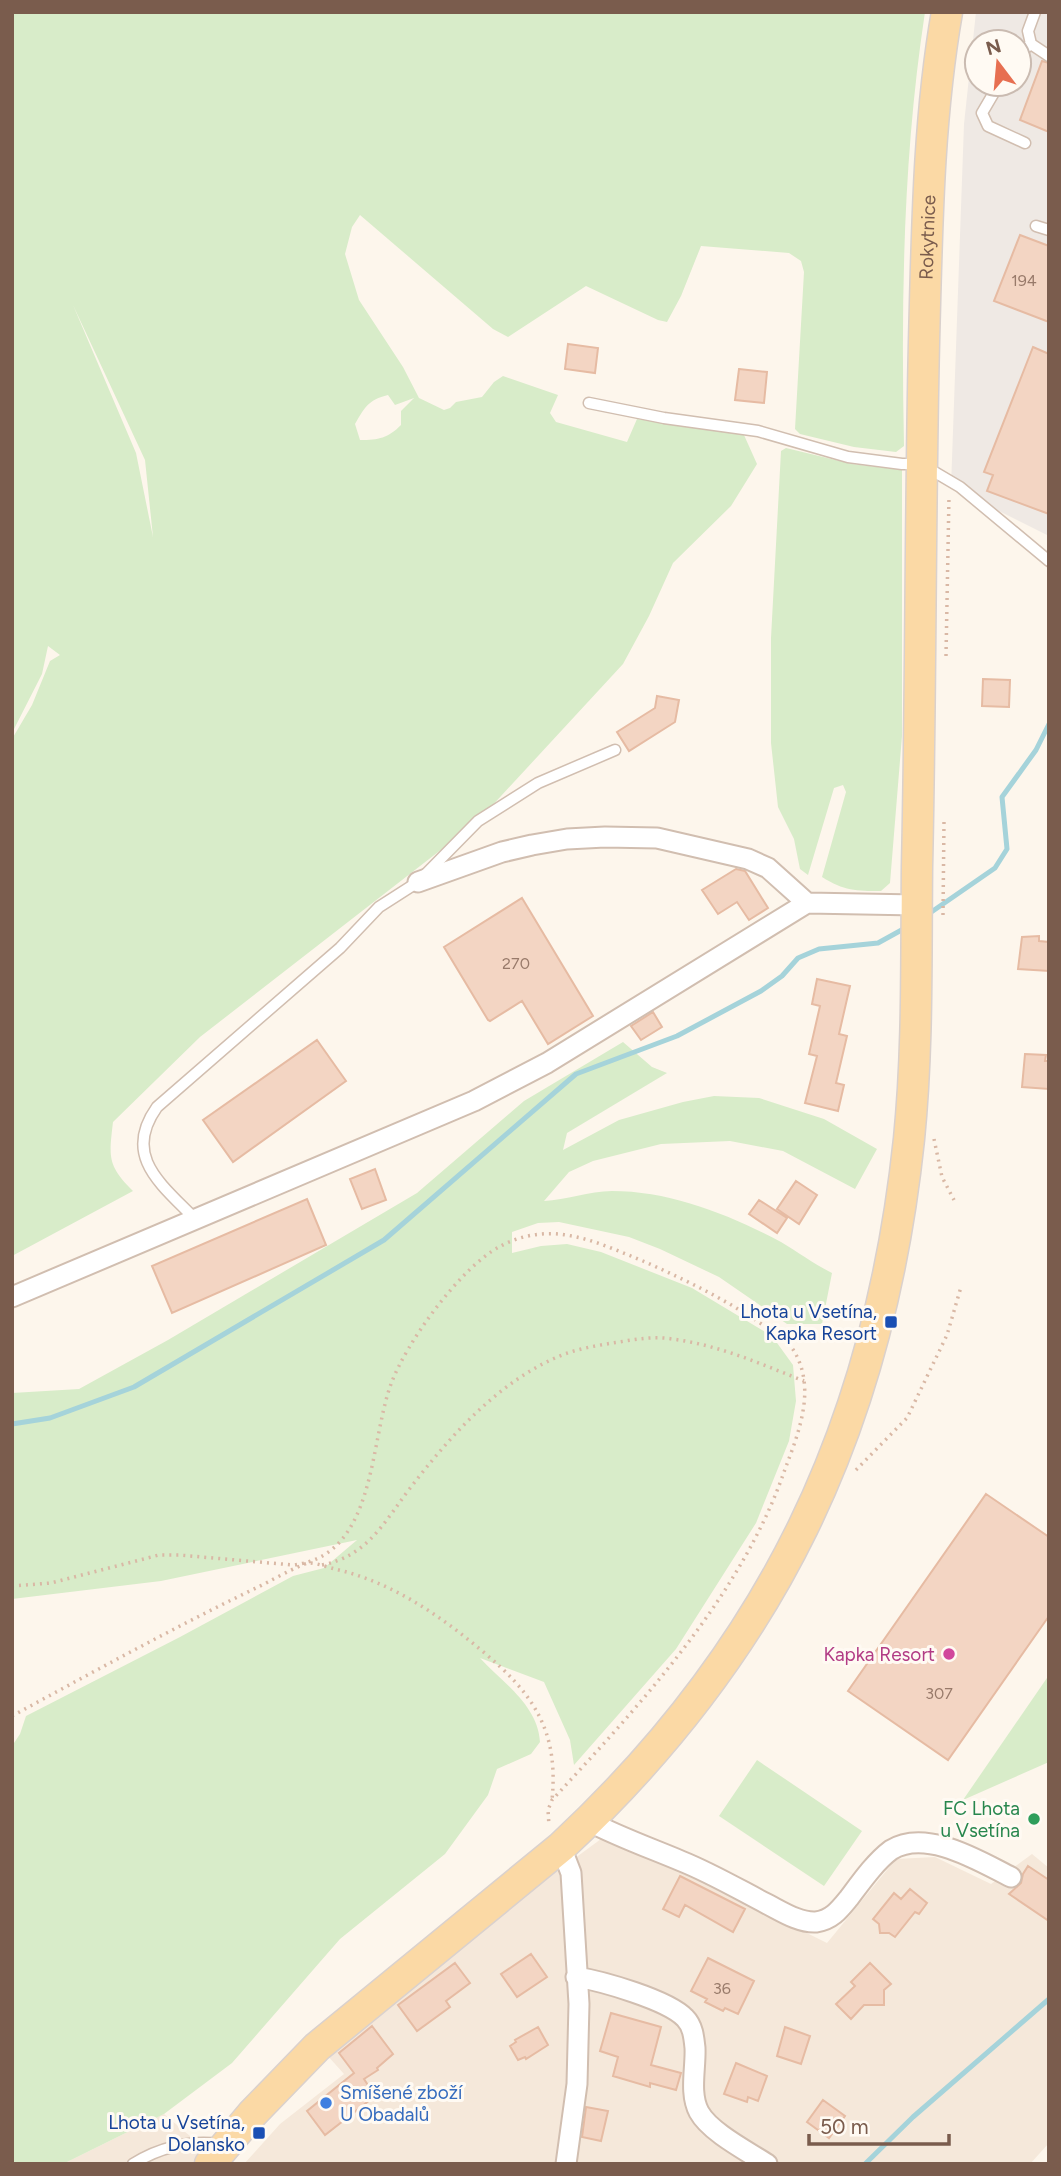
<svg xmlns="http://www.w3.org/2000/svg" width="1061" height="2176" font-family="Figtree,sans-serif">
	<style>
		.residential { fill: #f5e8da }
		.industrial { fill: #efe9e4; fill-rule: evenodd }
		.green { fill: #d8ecc9; fill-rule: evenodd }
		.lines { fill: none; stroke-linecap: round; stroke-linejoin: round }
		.stream { stroke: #a5d3da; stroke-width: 5 }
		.building { fill: #f3d5c3; stroke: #e6bba3; stroke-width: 2 }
		.service-casing { stroke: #d1beb0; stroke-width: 13 }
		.minor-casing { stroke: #d1beb0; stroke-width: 23 }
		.primary-casing { stroke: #dad1cd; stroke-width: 33 }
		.path { stroke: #d9b8a5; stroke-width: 3.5; stroke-dasharray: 2 5; stroke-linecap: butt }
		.service { stroke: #fff; stroke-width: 10 }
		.minor { stroke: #fff; stroke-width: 19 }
		.primary { stroke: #fbd9a5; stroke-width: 30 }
		.transit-dot { fill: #1a4fb4; stroke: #fffaf3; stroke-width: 2.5 }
		.hotel-dot { fill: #d1479c; stroke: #fffaf3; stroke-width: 2.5 }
		.leisure-dot { fill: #2e9e5b; stroke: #fffaf3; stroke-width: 2.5 }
		.shop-dot { fill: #3f7fe0; stroke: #fffaf3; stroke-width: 2.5 }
		.labels { text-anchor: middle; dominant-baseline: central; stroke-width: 6; stroke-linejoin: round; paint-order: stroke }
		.number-label { font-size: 16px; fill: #987a6a }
		.street-label { font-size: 19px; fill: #7a5c4d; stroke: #fffaf3 }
		.transit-label { font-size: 19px; fill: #164399; stroke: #fffaf3; text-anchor: end }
		.hotel-label { font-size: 19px; fill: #b23c85; stroke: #fffaf3; text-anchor: end }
		.leisure-label { font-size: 19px; fill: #27864d; stroke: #fffaf3; text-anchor: end }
		.shop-label { font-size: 19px; fill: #366cbe; stroke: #fffaf3; text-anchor: start }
	</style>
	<rect width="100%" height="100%" fill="#fdf6ec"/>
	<path class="residential" d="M601,1839L686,1873L827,1943L896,1859L935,1857L991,1884L1032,1854L1049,1868V2143L1030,2164H244L280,2124L344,2074L327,2055L470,1935Z
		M164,2114L223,2164H63Z"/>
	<path class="industrial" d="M976,12H1049V536L951,487L964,124ZM977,42H1019V84H977Z"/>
	<path class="green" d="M12,12H925C903,156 901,301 904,446L896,452L854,447L800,434L795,429L804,272L801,261L789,253L701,246L681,296L667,322L658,320L586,286L508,337L493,329L360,215L352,227L345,254L359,300L403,367L419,398L444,410L450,408L456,402L482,397L494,382L503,376L558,395L550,413L556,422L627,442L637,419L744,435L757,464L731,506L673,563L649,616L623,664L478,821L200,1037L113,1122C109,1157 107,1165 133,1191L12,1256V739L32,705L50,661L60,655L48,646L42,674L12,733ZM73,305L145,460L153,537L136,453ZM388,395L395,405L414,398L401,411V425C388,438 379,440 360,440L355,424C365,407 368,400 388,395Z
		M786,448L852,464L902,470V736L890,883L881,891C856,891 844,891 822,877L846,792L843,785L834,788L808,875L800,869L794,839L778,807L771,743V638L781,451Z
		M623,1042L652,1067L667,1073L567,1133L563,1150L619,1120L683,1102L714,1096L759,1098L824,1119L877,1149L855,1189L783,1151L730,1141L661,1144L593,1161L569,1172L544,1201C566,1200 589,1191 612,1191C671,1191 730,1215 781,1242C798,1252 814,1264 832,1273L822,1324H787L719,1277L660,1249L629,1237L559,1222L538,1223L512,1232V1253L541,1246L567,1244L601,1252L692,1288L772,1336L793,1365L796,1401L789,1441L756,1523L676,1649L574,1765L570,1740L544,1682L480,1658C502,1682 538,1705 540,1742L531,1754L497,1769L488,1795L445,1854L340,1939L232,2063L164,2114L63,2164H12V1746L20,1734L26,1716L180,1637L293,1576L324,1568L357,1540L161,1581L12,1599V1393L79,1389L168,1340L417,1193L524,1101Z
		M1049,1675V1762L963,1800Z
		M757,1760L862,1831L824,1886L719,1816Z"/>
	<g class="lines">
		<path class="stream" d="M927,915L995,868L1007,849L1002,797L1036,750L1049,724
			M12,1424L50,1418L134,1387L384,1240L576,1074L677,1036L761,991L782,976L798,958L819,949L878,943L907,927
			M865,2164L913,2117L1049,1999"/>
	</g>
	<path class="building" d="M1042,61L1049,63V132L1020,120Z
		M1020,235L1049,246V322L994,301Z
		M568,344L598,348L595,373L565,369Z
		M1033,347L1049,354V514L987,491L993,475L984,472Z
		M739,369L767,372L764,403L735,400Z
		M983,679L1010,680L1009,707L982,706Z
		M657,696L679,700L675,722L629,751L617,732L655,708Z
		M736,869L745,871L768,908L749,920L737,902L718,914L702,890Z
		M522,898L593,1016L548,1044L522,1001L490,1021L488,1020L444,947Z
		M1039,936V941L1049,942V971L1018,969L1022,937Z
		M817,979L850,986L839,1034L847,1036L836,1083L844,1085L838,1111L805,1103L817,1056L809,1054L820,1006L812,1004Z
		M653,1012L662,1027L641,1040L631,1026Z
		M317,1040L346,1081L233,1162L203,1120Z
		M1025,1054L1046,1055L1045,1061H1049V1089L1022,1087Z
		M375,1169L386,1200L362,1209L350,1179Z
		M796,1181L817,1195L799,1224L777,1209Z
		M307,1199L326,1245L172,1313L152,1266Z
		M759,1200L787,1218L777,1233L749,1214Z
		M986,1494L1049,1537V1616L948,1760L848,1691Z
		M1028,1866L1049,1880V1921L1009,1894L1021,1883L1023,1874Z
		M680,1876L745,1909L733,1932L685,1905L679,1917L663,1909Z
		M910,1889L927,1903L919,1914L915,1912L895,1937L889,1933H880L879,1924L873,1919L894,1893L901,1899Z
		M531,1954L547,1977L517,1997L501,1974Z
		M708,1958L754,1981L738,2014L725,2008L723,2011L705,2002L707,1999L691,1991Z
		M455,1963L470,1983L446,2001L450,2007L417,2031L398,2005Z
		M870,1963L891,1984L884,1990V2005H864L851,2019L836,2004L855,1986L851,1982Z
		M611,2013L661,2027L651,2065L681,2073L676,2090L650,2083V2087L613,2076L618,2057L600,2051Z
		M372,2026L393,2054L377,2068L378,2070L364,2079L375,2096L325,2135L307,2111L354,2073L339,2053Z
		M538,2027L548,2045L526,2059L525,2057L518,2060L510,2046L516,2042L515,2040Z
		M785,2027L810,2036L801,2064L777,2056Z
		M736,2063L767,2076L758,2101L748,2097L747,2102L724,2094Z
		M823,2100L845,2116L829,2138L807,2122Z
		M586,2107L608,2111L601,2141L582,2137Z"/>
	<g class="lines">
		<defs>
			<path id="service" d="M1035,12L1028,31L1031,44L1049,56
				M1019,53L1031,44
				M999,84L982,113L988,126L1025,143
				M1036,226L1049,230
				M589,403L664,418L758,431L848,457L902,464H921L960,487L1049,561
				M195,1219C161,1184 122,1156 157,1107L340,948L379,907L418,882L478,821L538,783L615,750
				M133,2164C158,2148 189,2140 219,2144"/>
			<path id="minor" d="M418,882L502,852L532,845L567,839L605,837L657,838L748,859L768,868L807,903
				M12,1297L474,1101L547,1063L807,903L917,905
				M588,1821C619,1837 650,1848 681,1861C711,1873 738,1889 767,1904C781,1911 799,1923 816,1922C832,1920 840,1909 849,1898C861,1882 875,1862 891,1850C926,1828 979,1861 1011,1877
				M561,1847L571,1873L579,2004L577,2084L566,2164
				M576,1977C602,1981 668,2000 685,2018C693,2026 694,2038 695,2048C696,2068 689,2093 699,2112C710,2132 747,2151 767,2164"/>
			<g id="primary">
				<path id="s1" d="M210,2164L252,2114L317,2047L561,1847C773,1650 879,1426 909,1139C918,1049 916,958 917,867C921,692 920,517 924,342C927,232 928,121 947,12"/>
			</g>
		</defs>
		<use href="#service" class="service-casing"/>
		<use href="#minor" class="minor-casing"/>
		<use href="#primary" class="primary-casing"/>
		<path class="path" d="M946,656L949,496
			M943,915L944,821
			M934,1139L942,1177L954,1200
			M856,1470L907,1418L947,1335L961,1287
			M322,1565C368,1556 384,1522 411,1487C451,1435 500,1380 562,1355C580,1348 600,1345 619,1342C637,1339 654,1336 672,1339C719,1345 761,1364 804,1381
			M12,1586L51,1583L159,1555H179L293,1565C376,1556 369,1444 391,1384C406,1343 460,1268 499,1247C518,1236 543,1231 566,1235C593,1239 618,1251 643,1261C688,1281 731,1302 770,1330C778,1336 789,1343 794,1351C817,1390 798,1434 784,1472C741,1596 640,1705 552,1800L548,1810L549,1826
			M12,1716C93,1672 173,1628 256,1588C267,1583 300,1564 309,1563C317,1563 327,1567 335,1569C391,1582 438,1614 481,1650C533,1693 559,1730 552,1800"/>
		<use href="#service" class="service"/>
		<use href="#minor" class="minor"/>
		<use href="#primary" class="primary"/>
	</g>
	<g class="transit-dot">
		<rect x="884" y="1315" width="14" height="14" rx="3.5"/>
		<rect x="252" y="2126" width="14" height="14" rx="3.5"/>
	</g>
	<circle class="hotel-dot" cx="949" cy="1654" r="7"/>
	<circle class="leisure-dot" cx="1034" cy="1819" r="7"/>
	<circle class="shop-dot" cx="326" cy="2103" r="7"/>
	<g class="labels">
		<g class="number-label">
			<text x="1024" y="280">194</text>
			<text x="516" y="963">270</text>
			<text x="939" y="1693">307</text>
			<text x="722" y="1988">36</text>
		</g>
		<g class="street-label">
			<text stroke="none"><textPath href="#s1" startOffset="2184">Rokytnice</textPath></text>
		</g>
		<g class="transit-label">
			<text x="877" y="1311">Lhota u Vsetína,<tspan x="877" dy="22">Kapka Resort</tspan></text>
			<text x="245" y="2122">Lhota u Vsetína,<tspan x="245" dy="22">Dolansko</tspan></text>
		</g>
		<g class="hotel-label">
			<text x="935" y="1654">Kapka Resort</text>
		</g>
		<g class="leisure-label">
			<text x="1020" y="1808">FC Lhota<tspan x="1020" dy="22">u Vsetína</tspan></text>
		</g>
		<g class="shop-label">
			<text x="340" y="2092">Smíšené zboží<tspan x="340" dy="22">U Obadalů</tspan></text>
		</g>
	</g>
	<rect width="1061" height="2176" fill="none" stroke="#7a5c4d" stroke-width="28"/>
	<g transform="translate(998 63) rotate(344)"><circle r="33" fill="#fffaf3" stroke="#cabbb1" stroke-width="2"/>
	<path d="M0-5L12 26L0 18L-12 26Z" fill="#e76f51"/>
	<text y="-10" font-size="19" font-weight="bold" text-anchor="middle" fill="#7a5c4d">N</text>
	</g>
	<path d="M809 2134v10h140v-10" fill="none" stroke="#7a5c4d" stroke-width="3.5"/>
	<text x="820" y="2134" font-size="21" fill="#7a5c4d" stroke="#fffaf3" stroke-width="5" paint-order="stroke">50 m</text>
</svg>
